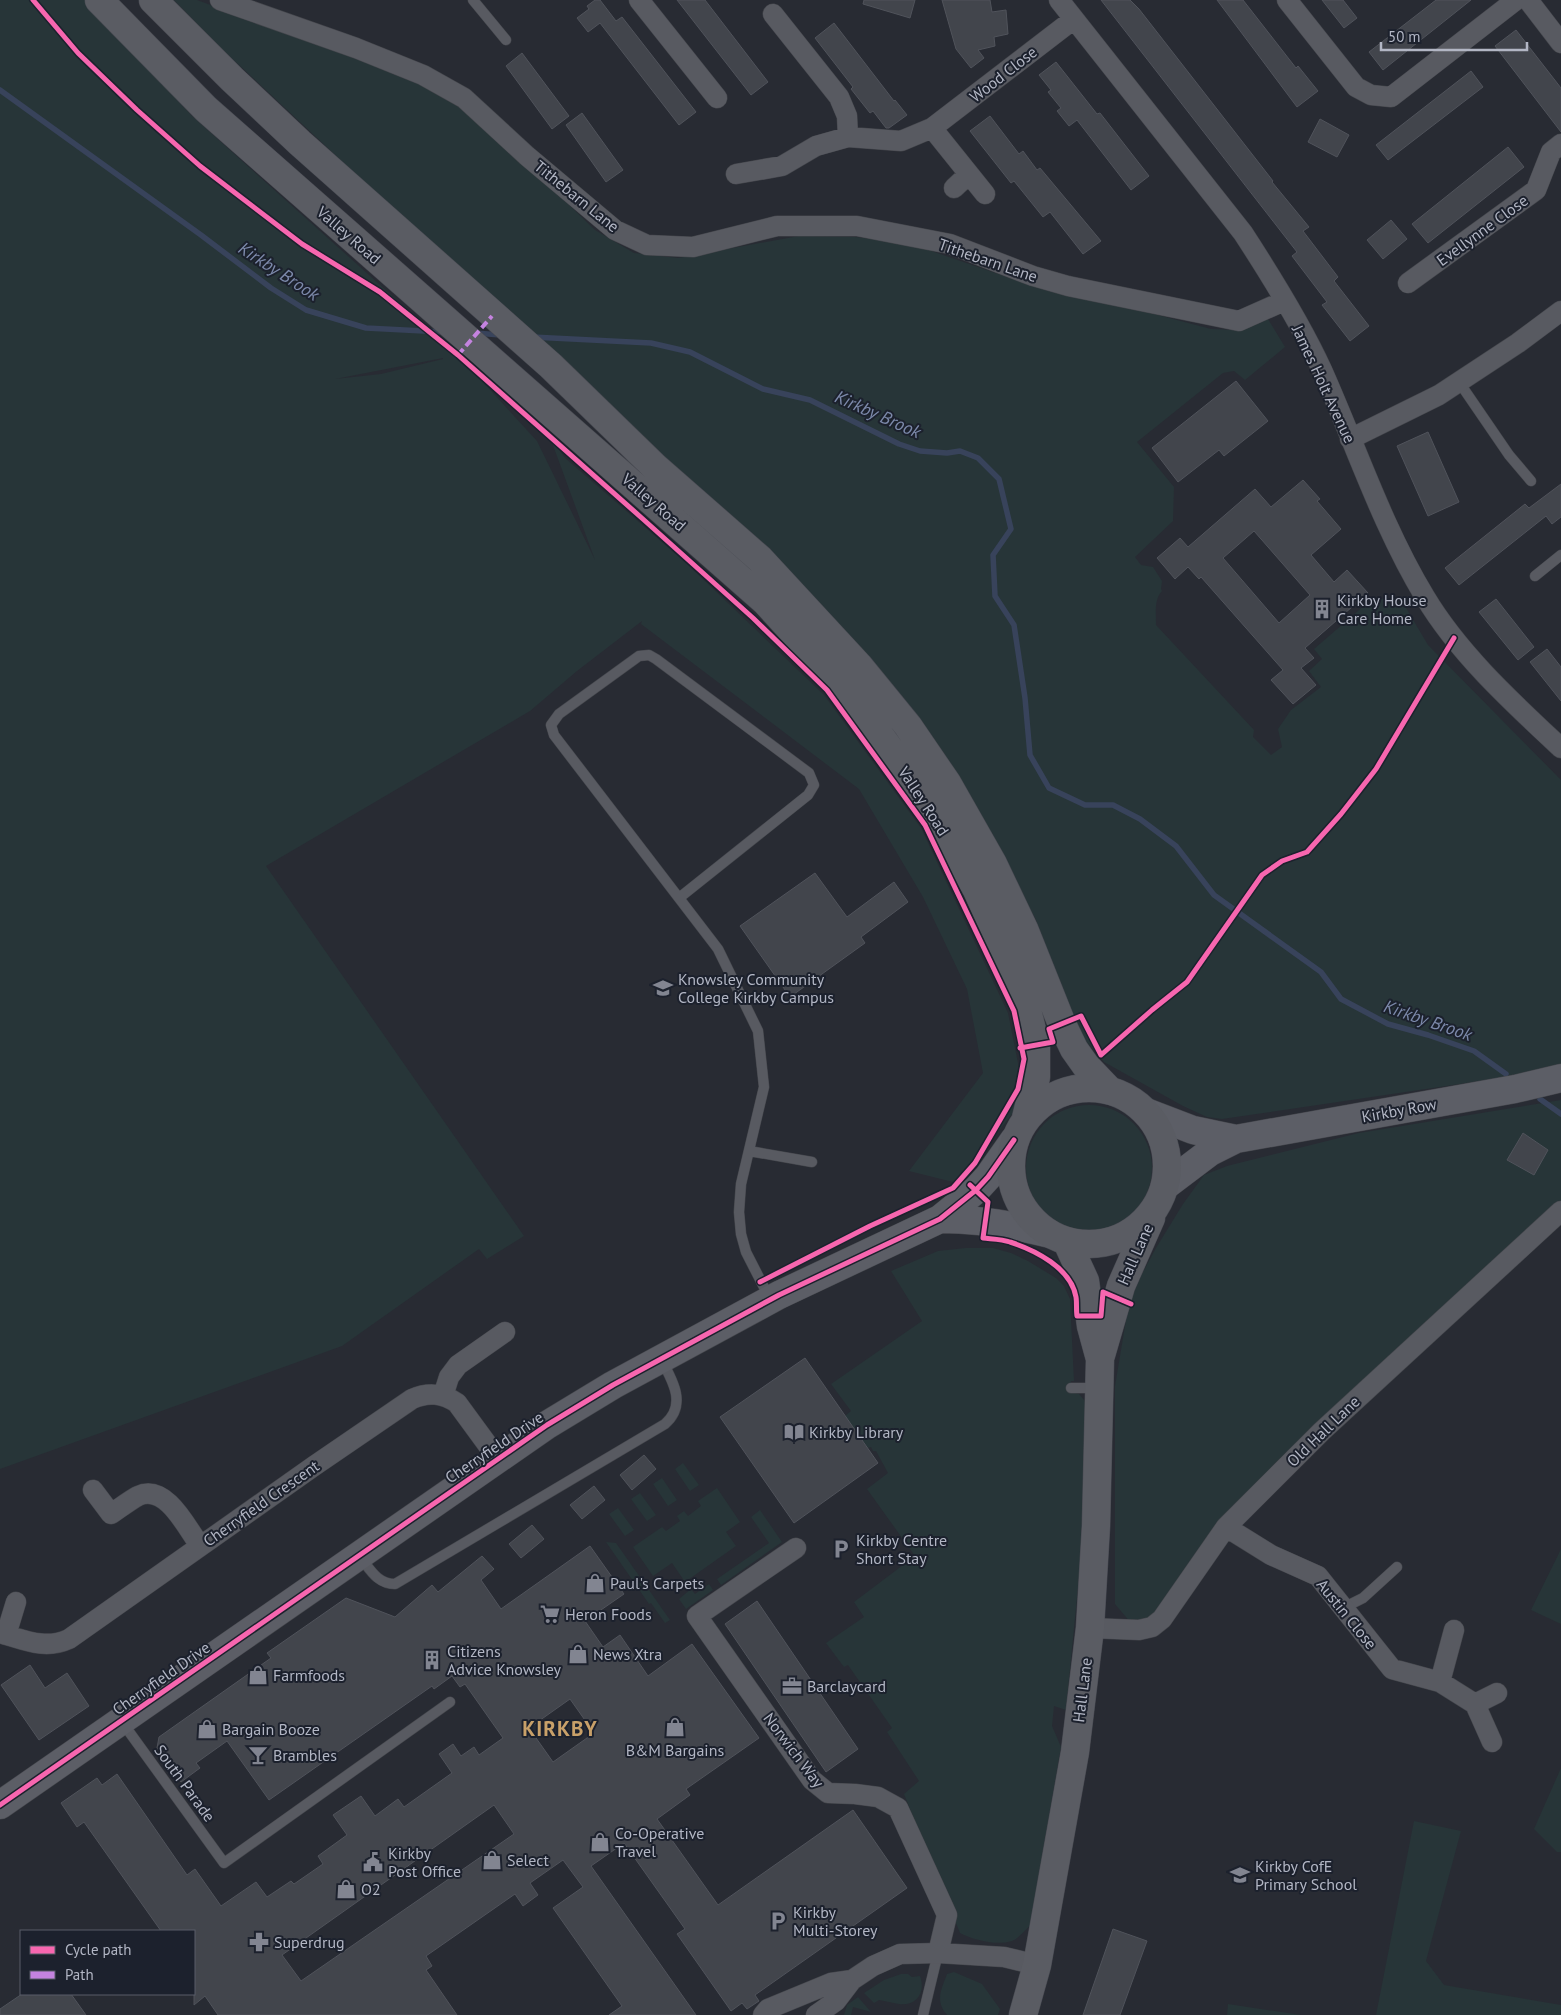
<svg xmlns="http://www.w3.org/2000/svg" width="1561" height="2015" font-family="'PT Sans',sans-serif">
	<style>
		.green { fill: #273538; fill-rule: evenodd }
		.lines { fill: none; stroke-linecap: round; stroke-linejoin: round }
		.stream { stroke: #38435b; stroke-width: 5.5 }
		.building { fill: #42454c; stroke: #50535b; fill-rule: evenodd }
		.lane-casing { stroke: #44464c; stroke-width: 11 }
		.street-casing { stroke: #44464c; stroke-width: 21 }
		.secondary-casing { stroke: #44464c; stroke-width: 29 }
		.primary-casing { stroke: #464850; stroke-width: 29 }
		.lane { stroke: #585a61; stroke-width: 10 }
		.street { stroke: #585a61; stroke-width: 20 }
		.secondary { stroke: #5c5e66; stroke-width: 28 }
		.primary { stroke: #5a5c63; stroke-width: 28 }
		.quiet { stroke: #c483df; stroke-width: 4; stroke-dasharray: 8 4; stroke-linecap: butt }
		.cycleway-casing { stroke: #1c212d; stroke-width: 8 }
		.cycleway { stroke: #f766af; stroke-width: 5 }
		.labels { text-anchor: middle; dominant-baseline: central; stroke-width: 4; stroke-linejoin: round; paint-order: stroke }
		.street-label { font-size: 16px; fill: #b2b6c4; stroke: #1c212d }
		.poi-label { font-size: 16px; fill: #b2b6c4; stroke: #1c212d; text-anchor: start }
		.water-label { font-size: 18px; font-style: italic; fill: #7c89aa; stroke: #1c212d }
		.district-label { font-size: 21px; font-weight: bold; letter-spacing: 1px; fill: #c8a069; stroke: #1c212d }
	</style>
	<rect width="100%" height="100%" fill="#282b33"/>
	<path class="green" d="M0,0H87L191,115L458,355L537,441L595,560L550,437L565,458L685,562L824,695L921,828L1008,1013L1025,1098L957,1183L909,1171L983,1073L967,989L923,897L859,789L641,624L642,621L577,671L530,711L266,866L524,1236L487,1259L479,1249L342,1346L0,1469ZM443,359L381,374L335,379L443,358Z
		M174,0H197L414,80L462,107L537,174L595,230L634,253L678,258L799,236L855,237L908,243L1048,291L1139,310L1211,329L1239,330L1268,319L1285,347L1245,380L1234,371L1223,373L1137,442L1174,487L1173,521L1135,557L1141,565L1153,567L1162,581L1161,589L1162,591C1154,599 1156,614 1156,625L1254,730L1253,737L1271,755L1282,747L1278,729L1291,710L1321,687L1309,671L1322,659L1314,649L1373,598L1402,601L1428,645L1561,780V1065L1535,1073L1222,1119L1207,1117L1183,1106L1104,1062L1085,1040L1063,991L1035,918L986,828L929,736L457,269L222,49Z
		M1561,1100V1203L1221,1524L1153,1619L1131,1623L1115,1604V1386L1130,1296L1156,1248L1183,1204L1204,1175L1227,1166L1359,1133Z
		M1026 1168a63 63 0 1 1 126 0a63 63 0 1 1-126 0Z
		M966,1248H993L1011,1253L1028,1261L1056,1278L1064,1286L1070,1299L1074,1381H1071L1070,1392L1079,1394L1085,1401L1084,1526L1066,1710L1054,1706L1052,1726L1061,1747L1030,1926C1025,1930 1018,1939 1012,1941C996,1946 974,1940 960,1933L904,1794L919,1781L887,1732L892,1728L848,1665L844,1667L826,1643L864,1617L854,1602L915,1556L867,1489L888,1473L876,1451H873L871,1447L868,1448L845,1416L851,1411L831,1384L922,1321L891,1271L938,1251Z
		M683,1463L699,1485L690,1491L675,1469Z
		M662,1478L677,1500L668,1506L653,1484Z
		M717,1488L740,1522L726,1532L736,1546L685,1582L672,1563L653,1576L633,1547L662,1527L666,1531L680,1521L677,1516L684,1511L688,1516L701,1506L698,1501Z
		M640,1493L656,1515L647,1521L631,1499Z
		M618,1508L634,1530L625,1536L609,1514Z
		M760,1510L782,1542L721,1585L717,1579L769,1543L751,1517Z
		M606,1542L616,1543L670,1620L665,1623L651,1603L649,1604Z
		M1561,1549V1624L1531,1610Z
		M709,1584L713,1590L686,1609L679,1599L691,1589L695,1594Z
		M1561,1768V1852H1557L1534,1829Z
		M1414,1821L1461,1831L1426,1961L1444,1985L1561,2005V2015H1376Z
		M954,1972L982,1984L1000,2009L998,2015H947C935,2001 941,1990 947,1974Z
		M901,1974H908L912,1977L920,1976C926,1992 917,2006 899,2004C892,2003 886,2001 879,2000L874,2003L864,1993L884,1980Z
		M858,1997L871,2012L853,2007L851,2015H844L847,2005Z
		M1228,2004L1301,2015H1227Z"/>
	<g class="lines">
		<path class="stream" d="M0,90L201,235L271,288L306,310L366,328L443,332
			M475,333L501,335
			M532,337L651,343L690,352L763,389L810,400L899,444L920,451L947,453L960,451L978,458L999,479L1011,529L993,555L995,596L1014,625L1025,698L1030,755L1049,788L1085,805H1113L1140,819L1176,846L1214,895L1321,972L1341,999L1388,1024L1428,1035L1474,1051L1506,1074
			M1540,1099L1561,1114"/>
	</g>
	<path class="building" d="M595,0H600L616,21L622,17L696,112L679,125L600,23L588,32L577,18L589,9L587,6Z
		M677,0H705L768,82L751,95Z
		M864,0H915L910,18L863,4Z
		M942,0H990L992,12L1006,10L1008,34L994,37L995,46L978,50L984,58L971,68L956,49Z
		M1101,0H1130L1139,9L1273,181L1272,182L1309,227L1303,231L1338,277L1334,281L1369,326L1350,341L1322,305L1327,302L1292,256L1297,252Z
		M1217,0H1243L1296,68L1298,66L1318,91L1297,107Z
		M1322,0H1343L1357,18L1344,28Z
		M1436,0H1471L1383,70L1369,52Z
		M834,23L894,101L895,100L907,115L889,128H886L873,111L870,113L851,89L853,87L815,38Z
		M1516,30L1561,88V132L1495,46Z
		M522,53L569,116L552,129L506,66Z
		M1056,62L1097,114L1100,113L1149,176L1131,190L1077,120L1069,126L1057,111L1061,108L1048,92L1051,90L1039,75Z
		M1471,71L1483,87L1388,160L1376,145Z
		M582,113L623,170L606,182L566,125Z
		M990,116L1019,154L1023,151L1037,170L1040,168L1101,241L1083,254L1050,212L1043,217L1014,181L1011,183L970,131Z
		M1320,119L1349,135L1337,157L1308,142Z
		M1508,147L1524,167L1428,243L1412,224Z
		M1391,220L1407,239L1383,259L1367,240Z
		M1236,381L1268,421L1224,456L1219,450L1178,482L1152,448Z
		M1428,432L1459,502L1428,516L1397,446Z
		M1303,480L1320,499L1317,501L1341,529L1311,555L1334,582L1347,570L1368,593L1305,648L1314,658L1301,668L1316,685L1293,704L1271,680L1283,670L1201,577L1199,579L1188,567L1175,579L1157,558L1180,538L1188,547L1255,489L1271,507ZM1254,531L1310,595L1279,623L1223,558Z
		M1561,484V517L1552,524L1546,516L1459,585L1445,568L1525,504L1529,508Z
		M1496,599L1534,647L1518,660L1479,612Z
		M1547,649L1561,667V701L1530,662Z
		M815,873L847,917L894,882L908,902L861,937L865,943L790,997L740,926Z
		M1523,1133L1548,1150L1534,1175L1507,1160Z
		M805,1358L878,1463L794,1523L720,1417Z
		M644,1455L656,1469L632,1490L620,1475Z
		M594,1486L605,1500L582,1519L570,1505Z
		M532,1525L544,1539L521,1558L509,1544Z
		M590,1546L624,1594L585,1621L603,1647L620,1635L648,1676L692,1644L759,1738L686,1789L690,1795L657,1819L718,1905L853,1810L907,1888L755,1995L759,2001L747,2009L742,2003L731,2011L677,1934L685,1929L624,1843L591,1866L696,2015H609L622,2006L553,1908L583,1887L563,1860L530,1883L538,1895L523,1906L515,1894L426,1956L432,1966L426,1970L457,2015H218L205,1996L194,2005V1931H161L84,1822L77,1827L61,1803L97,1778L102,1785L117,1774L187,1875L195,1869L221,1906L256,1882L267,1897L291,1881L294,1884L323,1864L318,1856L347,1835L333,1815L361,1796L375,1816L398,1799L404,1807L452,1773L439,1754L453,1744L461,1756L474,1747L479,1755L503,1738L465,1684L460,1687L452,1676L434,1689L432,1686L269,1800L227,1741L196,1763L200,1768L181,1782L157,1748L159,1737L271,1658L267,1653L346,1598L395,1617L432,1585L438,1592L482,1556L494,1569L481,1580L501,1609ZM570,1699L594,1733L553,1762L529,1728ZM494,1805L514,1834L301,1981L282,1955Z
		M757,1601L858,1749L826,1772L725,1624Z
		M30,1665L45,1688L67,1673L89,1706L39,1740L1,1685Z
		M1113,1929L1147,1941L1120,2015H1083Z
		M22,1994H71L86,2015H0V2009Z"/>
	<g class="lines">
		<defs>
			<path id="lane" d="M473,0L506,40
				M1459,382L1509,455L1531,481
				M1535,576L1561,555
				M679,898L808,795L814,785L809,773L656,659L649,655L639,656L559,714L551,725L554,735L718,949L758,1031L764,1087L741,1184L739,1212L741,1234L746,1252L770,1299
				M749,1151L812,1162
				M1071,1388H1099
				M360,1557C370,1569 377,1584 395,1584L665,1424C687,1405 673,1381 661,1359
				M1343,1608L1363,1598L1397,1567
				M122,1722L224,1863L450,1702
				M923,2015L938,1953"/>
			<path id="street" d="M220,0L356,48L423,75L464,98L527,156L615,230L647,245L693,247L777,226H857L950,244L1033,276L1068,286L1239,321L1284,301
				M639,0L717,98
				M1059,0L1243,233C1271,276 1301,324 1322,370C1356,446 1382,526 1425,597C1459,654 1513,703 1561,748
				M1287,0L1356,87L1371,95L1391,97L1516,0
				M1528,0L1561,43
				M773,14L839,97L847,116L848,137
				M932,128L985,194
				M736,174L782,166L816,146L848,137L901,141L932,128L1074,19
				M954,188L969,174
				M1408,283L1536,190L1551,152L1561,144
				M1350,439L1439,395L1518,343L1561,311
				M443,1396L449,1377L458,1365L505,1332
				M93,1490L111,1514C120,1508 129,1501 138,1496C166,1483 187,1528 200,1546
				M1226,1527L1271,1555L1318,1576L1392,1669L1440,1682L1475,1704L1492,1742
				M796,1548L697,1616L812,1780L828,1793L855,1794L878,1797L898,1808L947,1915L938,1953
				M1090,1628L1139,1630L1152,1627L1162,1619L1226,1527L1322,1431L1561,1211
				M0,1633C25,1640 45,1650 69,1639L314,1466L412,1399C428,1392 442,1393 457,1403L498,1459
				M6,1635L16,1602
				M1440,1682L1454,1630
				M1475,1704L1497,1693
				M763,2015L768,2009L831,1983L852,1980
				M816,2015L836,2001L852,1980L873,1966L900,1954L938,1953L1004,1957L1037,1965"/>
			<path id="secondary" d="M1146,1112L1193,1130L1236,1139
				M1165,1186L1210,1152L1236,1139L1515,1089L1561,1078
				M940,1219C977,1219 1014,1225 1050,1234
				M0,1805L547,1425L613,1385L779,1295L940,1219L976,1190L988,1177L1014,1140"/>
			<path id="primary" d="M99,0L206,109L765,601L843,686L895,756L937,818L977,890L1008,959L1026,1006L1036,1046V1077L1026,1118
				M153,0L232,79L300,143L551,366L655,467L760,559L859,666L908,726L947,783L993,864L1024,929L1062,1024L1074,1049L1086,1066L1109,1090
				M1011 1166a78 78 0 1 1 156 0a78 78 0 1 1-156 0Z
				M1101,1355L1121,1286L1151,1218
				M1023,2015L1037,1965L1075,1752L1090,1628L1096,1526L1100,1359L1091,1326L1085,1281L1067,1242"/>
		</defs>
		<use href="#lane" class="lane-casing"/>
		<use href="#street" class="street-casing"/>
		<use href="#secondary" class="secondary-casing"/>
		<use href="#primary" class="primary-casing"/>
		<use href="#lane" class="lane"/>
		<use href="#street" class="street"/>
		<use href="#secondary" class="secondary"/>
		<use href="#primary" class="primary"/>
		<path class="quiet" d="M458,355L492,316"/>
		<defs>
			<path id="cycleway" d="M33,0L78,53L137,110L200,166L302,244L380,292L458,355L644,520L753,618L827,690L925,825L1014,1011L1024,1059L1018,1089L975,1163L953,1188L870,1226L760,1282
				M1020,1048L1053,1042L1049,1029L1081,1016L1101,1055L1152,1010L1187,982L1262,875L1282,861L1307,852L1341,814L1376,769L1454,638
				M970,1185L988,1202L983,1238C992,1239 1002,1239 1010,1242C1035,1250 1071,1268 1076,1297C1077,1303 1076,1310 1077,1316H1101L1103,1292L1131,1304
				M0,1805L547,1425L613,1385L779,1295L940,1219L976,1190L988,1177L1014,1140"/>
		</defs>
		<use href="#cycleway" class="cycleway-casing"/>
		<use href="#cycleway" class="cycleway"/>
	</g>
	<defs>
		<symbol id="building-bare" viewBox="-9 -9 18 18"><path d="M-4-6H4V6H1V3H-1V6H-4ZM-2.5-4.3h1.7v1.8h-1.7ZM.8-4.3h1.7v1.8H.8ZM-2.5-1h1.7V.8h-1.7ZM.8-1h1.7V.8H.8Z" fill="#828591" stroke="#1c212d" stroke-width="2.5" paint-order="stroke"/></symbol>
		<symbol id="university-bare" viewBox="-9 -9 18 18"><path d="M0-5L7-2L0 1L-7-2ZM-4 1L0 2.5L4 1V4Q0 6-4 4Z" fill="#828591" stroke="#1c212d" stroke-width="2.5" paint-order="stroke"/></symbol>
		<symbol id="library-bare" viewBox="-9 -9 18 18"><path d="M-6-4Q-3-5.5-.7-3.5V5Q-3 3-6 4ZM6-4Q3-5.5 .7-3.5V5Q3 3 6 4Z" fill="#828591" stroke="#1c212d" stroke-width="2.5" paint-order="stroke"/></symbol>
		<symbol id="parking-bare" viewBox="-9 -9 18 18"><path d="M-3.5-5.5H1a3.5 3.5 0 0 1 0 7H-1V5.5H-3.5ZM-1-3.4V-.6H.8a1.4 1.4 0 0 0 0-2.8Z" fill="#828591" stroke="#1c212d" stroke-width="2.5" paint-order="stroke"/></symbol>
		<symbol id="shop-bare" viewBox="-9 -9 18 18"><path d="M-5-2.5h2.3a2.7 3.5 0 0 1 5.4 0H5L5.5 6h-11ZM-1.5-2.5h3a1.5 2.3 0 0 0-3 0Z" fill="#828591" stroke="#1c212d" stroke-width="2.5" paint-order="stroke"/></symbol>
		<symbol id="supermarket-bare" viewBox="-9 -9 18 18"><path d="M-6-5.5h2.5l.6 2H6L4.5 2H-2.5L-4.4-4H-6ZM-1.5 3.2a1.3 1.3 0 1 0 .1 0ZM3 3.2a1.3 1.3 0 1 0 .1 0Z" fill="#828591" stroke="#1c212d" stroke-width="2.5" paint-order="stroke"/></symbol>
		<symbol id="office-bare" viewBox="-9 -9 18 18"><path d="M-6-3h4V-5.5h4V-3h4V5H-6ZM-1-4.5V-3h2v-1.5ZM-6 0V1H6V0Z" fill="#828591" stroke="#1c212d" stroke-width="2.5" paint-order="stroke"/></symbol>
		<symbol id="bar-bare" viewBox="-9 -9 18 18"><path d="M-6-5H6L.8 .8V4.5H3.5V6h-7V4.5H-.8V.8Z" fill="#828591" stroke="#1c212d" stroke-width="2.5" paint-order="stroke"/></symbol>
		<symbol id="civic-bare" viewBox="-9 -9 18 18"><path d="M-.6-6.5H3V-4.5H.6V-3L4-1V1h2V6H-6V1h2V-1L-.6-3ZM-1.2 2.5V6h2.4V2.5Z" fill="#828591" stroke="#1c212d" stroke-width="2.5" paint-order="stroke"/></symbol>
		<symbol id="school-bare" viewBox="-9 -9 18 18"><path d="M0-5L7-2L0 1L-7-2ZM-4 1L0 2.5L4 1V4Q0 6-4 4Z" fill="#828591" stroke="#1c212d" stroke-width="2.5" paint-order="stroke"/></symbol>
		<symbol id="pharmacy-bare" viewBox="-9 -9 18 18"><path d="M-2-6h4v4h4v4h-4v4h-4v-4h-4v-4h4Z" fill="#828591" stroke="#1c212d" stroke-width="2.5" paint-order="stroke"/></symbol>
	</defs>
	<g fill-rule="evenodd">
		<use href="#building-bare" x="1308" y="595" width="28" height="28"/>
		<use href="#university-bare" x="649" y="974" width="28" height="28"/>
		<use href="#library-bare" x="780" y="1418" width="28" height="28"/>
		<use href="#parking-bare" x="827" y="1535" width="28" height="28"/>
		<use href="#shop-bare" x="581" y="1569" width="28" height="28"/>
		<use href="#supermarket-bare" x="536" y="1600" width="28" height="28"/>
		<use href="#shop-bare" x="564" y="1640" width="28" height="28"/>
		<use href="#building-bare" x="418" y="1646" width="28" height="28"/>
		<use href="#shop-bare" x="244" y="1661" width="28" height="28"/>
		<use href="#office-bare" x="778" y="1672" width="28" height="28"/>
		<use href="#shop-bare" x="661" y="1713" width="28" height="28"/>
		<use href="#shop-bare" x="193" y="1715" width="28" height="28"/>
		<use href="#bar-bare" x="244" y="1741" width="28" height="28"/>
		<use href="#shop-bare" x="586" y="1828" width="28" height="28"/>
		<use href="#shop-bare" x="478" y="1846" width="28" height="28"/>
		<use href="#civic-bare" x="359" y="1848" width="28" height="28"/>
		<use href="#school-bare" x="1226" y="1861" width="28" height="28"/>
		<use href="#shop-bare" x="332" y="1875" width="28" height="28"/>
		<use href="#parking-bare" x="764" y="1907" width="28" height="28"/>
		<use href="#pharmacy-bare" x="245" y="1928" width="28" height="28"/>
	</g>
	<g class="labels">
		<g class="street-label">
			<text transform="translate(1003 74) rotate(-38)">Wood Close</text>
			<text transform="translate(577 196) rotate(39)">Tithebarn Lane</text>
			<text transform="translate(1482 230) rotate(-36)">Evellynne Close</text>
			<text transform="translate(349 235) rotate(41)">Valley Road</text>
			<text transform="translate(988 260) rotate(19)">Tithebarn Lane</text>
			<text transform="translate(1324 384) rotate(65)">James Holt Avenue</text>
			<text transform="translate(654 502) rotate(41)">Valley Road</text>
			<text transform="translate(924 801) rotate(57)">Valley Road</text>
			<text transform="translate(1399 1110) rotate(-10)">Kirkby Row</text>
			<text transform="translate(1135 1254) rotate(-66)">Hall Lane</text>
			<text transform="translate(1323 1431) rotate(-44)">Old Hall Lane</text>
			<text transform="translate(494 1447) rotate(-34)">Cherryfield Drive</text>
			<text transform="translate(261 1503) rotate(-35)">Cherryfield Crescent</text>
			<text transform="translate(1347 1614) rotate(51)">Austin Close</text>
			<text transform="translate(161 1678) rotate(-35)">Cherryfield Drive</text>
			<text transform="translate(1082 1690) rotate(-83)">Hall Lane</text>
			<text transform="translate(794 1750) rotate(53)">Norwich Way</text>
			<text transform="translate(185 1783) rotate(54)">South Parade</text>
		</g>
		<g class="poi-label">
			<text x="1337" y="600">Kirkby House<tspan x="1337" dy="18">Care Home</tspan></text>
			<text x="678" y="979">Knowsley Community<tspan x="678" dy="18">College Kirkby Campus</tspan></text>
			<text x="809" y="1432">Kirkby Library</text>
			<text x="856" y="1540">Kirkby Centre<tspan x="856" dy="18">Short Stay</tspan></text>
			<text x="610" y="1583">Paul's Carpets</text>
			<text x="565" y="1614">Heron Foods</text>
			<text x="447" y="1651">Citizens<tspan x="447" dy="18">Advice Knowsley</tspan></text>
			<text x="593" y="1654">News Xtra</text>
			<text x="273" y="1675">Farmfoods</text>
			<text x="807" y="1686">Barclaycard</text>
			<text x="222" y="1729">Bargain Booze</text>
			<text x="675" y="1750" text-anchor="middle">B&amp;M Bargains</text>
			<text x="273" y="1755">Brambles</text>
			<text x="615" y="1833">Co-Operative<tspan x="615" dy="18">Travel</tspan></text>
			<text x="388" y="1853">Kirkby<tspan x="388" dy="18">Post Office</tspan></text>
			<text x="507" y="1860">Select</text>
			<text x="1255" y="1866">Kirkby CofE<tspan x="1255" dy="18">Primary School</tspan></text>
			<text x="361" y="1889">O2</text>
			<text x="793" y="1912">Kirkby<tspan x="793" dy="18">Multi-Storey</tspan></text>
			<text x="274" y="1942">Superdrug</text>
		</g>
		<g class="water-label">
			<text transform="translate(279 271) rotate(33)">Kirkby Brook</text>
			<text transform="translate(878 414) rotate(24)">Kirkby Brook</text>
			<text transform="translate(1428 1020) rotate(19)">Kirkby Brook</text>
		</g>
		<g class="district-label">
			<text x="560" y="1728">KIRKBY</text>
		</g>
	</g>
	<rect x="20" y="1930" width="175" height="65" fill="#1c212d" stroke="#585d69"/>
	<rect x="30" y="1946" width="25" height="8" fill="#f766af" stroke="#585d69"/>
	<text x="65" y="1955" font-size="15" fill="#b2b6c4">Cycle path</text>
	<rect x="30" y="1971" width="25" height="8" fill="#c483df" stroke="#585d69"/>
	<text x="65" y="1980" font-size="15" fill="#b2b6c4">Path</text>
	<path d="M1381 42v8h146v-8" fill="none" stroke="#b2b6c4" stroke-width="2.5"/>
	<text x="1388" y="42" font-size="15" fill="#b2b6c4" stroke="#1c212d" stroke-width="4" paint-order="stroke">50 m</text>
</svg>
